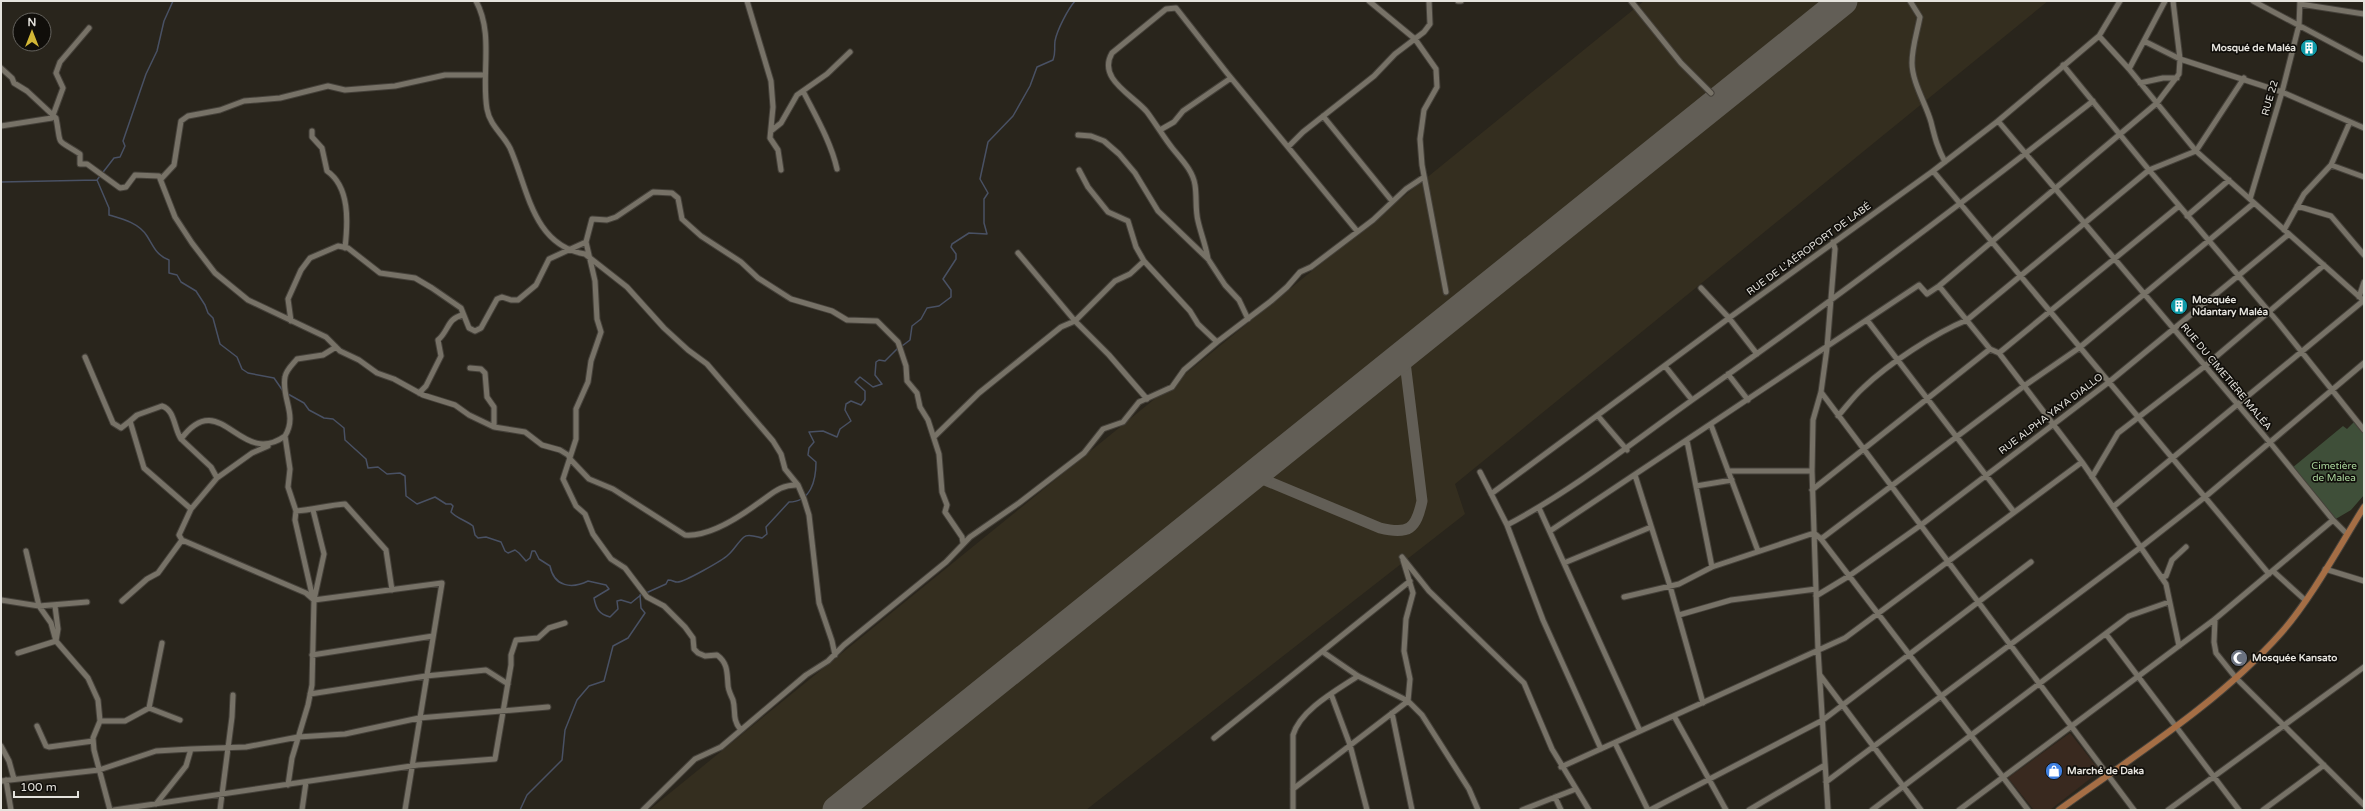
<svg xmlns="http://www.w3.org/2000/svg" width="2365" height="811" font-family="'Varela Round',sans-serif">
	<style>
		.commercial { fill: #39291f }
		.built { fill: #342e1f }
		.green { fill: #3f4f39 }
		.lines { fill: none; stroke-linecap: round; stroke-linejoin: round }
		.stream { stroke: #495164; stroke-width: 1.5 }
		.taxiway { stroke: #625e56; stroke-width: 11 }
		.runway { stroke: #625e56; stroke-width: 29 }
		.minor-casing { stroke: #45413a; stroke-width: 7 }
		.major-casing { stroke: #45413a; stroke-width: 8 }
		.minor { stroke: #777267; stroke-width: 5 }
		.major { stroke: #a56e45; stroke-width: 6 }
		.labels { text-anchor: middle; dominant-baseline: central; stroke-width: 3.5; stroke-linejoin: round; paint-order: stroke }
		.poi-label { font-size: 10px; font-weight: bold; fill: #e5e3dd; stroke: #100e0a; text-anchor: start }
		.street-label { font-size: 10px; fill: #e5e3dd; stroke: #100e0a }
		.park-label { font-size: 10px; fill: #acd89e; stroke: #100e0a }
	</style>
	<rect width="100%" height="100%" fill="#29251c"/>
	<path class="commercial" d="M2070,733L2100,771L2050,810H2034L2008,778Z"/>
	<path class="built" d="M1644,1H2048L1455,484L1465,514L1086,810H649Z"/>
	<path class="green" d="M2355,421L2364,432V495L2351,510L2334,520L2292,468L2343,426L2347,429Z"/>
	<g class="lines">
		<path class="stream" d="M173,1L164,21L157,51L146,74L123,141L125,146L120,157L114,158L97,180L109,208V215C123,219 139,223 147,236C154,247 156,255 169,260V273L177,275L181,282L196,291L205,305L208,313L213,318L220,344L237,357L242,369L248,373L274,378L283,391
			M1,182L97,180
			M902,346L910,340L912,326L921,319L927,308L939,306L951,297V290L943,279L956,259V254L951,247L952,244L969,233L987,234L984,223V199L988,193L980,179L988,142L1013,116L1030,86L1037,67L1053,60C1056,53 1054,48 1055,41C1057,30 1068,9 1075,1
			M288,394L304,403L309,410L324,418L333,419L344,428L345,440L366,459L368,468L378,467L387,474L400,473L405,476L406,496L417,504L435,497L446,504H451L453,506L451,512C456,518 467,521 473,526L475,535L478,538L486,537L501,542L505,551L508,553L515,550L519,553L526,561L530,558L532,551H535L539,559L550,566C554,587 572,589 588,581L606,585L609,589L594,598C596,609 599,614 610,617L618,609L617,601L621,600L631,603L642,594
			M646,593L666,584L668,580C673,580 674,582 677,582C683,583 723,560 728,555C734,550 738,542 744,537C748,533 757,537 762,538L767,534L766,527L789,502C811,502 816,480 816,462L808,455L809,448L814,442L809,432L823,431L837,437L840,429L851,421L845,410L846,404L851,401L861,405L865,400V391L855,382L860,377L873,387L882,384L875,375L876,362L879,360L885,361L898,348
			M520,810L527,795L562,760L565,730L577,700L589,686L604,681L613,646L628,638L645,613L641,608L640,595"/>
		<path class="taxiway" d="M1253,475L1380,528C1409,535 1416,529 1422,501L1404,354"/>
		<path class="runway" d="M837,810L1843,1"/>
		<defs>
			<path id="minor" d="M476,1C494,34 481,74 487,109C490,126 503,134 510,148C528,188 532,245 585,254L627,287L664,328L688,350L707,364L773,441L781,454L785,469L798,485L804,499L809,515L819,603L832,641L835,655
				M747,1L771,81L773,107L770,138L778,150L781,170
				M1369,1L1415,39L1436,69L1437,87L1424,110L1420,139L1422,165L1446,292
				M1458,1H1461
				M1631,1L1681,63L1711,93
				M1910,1L1920,17C1917,33 1912,47 1912,63C1912,82 1926,104 1931,122C1935,138 1937,147 1945,162
				M2253,1L2364,60
				M2300,4L2364,14
				M2099,36L2129,69L2196,151L2364,301
				M2144,41L2180,59L2282,92L2364,128
				M2063,65L2149,170L2277,321L2364,430
				M1,68L12,78L14,83L27,91L56,118C62,148 54,137 80,154V164H87L120,188L126,187L135,175L159,176L175,217L192,243L215,273L248,300L326,337L340,351L359,360L377,373L394,379L423,395L455,405L469,415L494,427L525,432L542,445L560,450L568,455L571,460L589,479L613,489L685,535C709,537 738,518 757,504C771,495 780,484 798,485
				M2129,69L2165,1
				M2140,83L2163,78H2177
				M803,91C815,115 831,142 837,169
				M1323,116L1392,201
				M1998,121L2272,445L2333,520L2347,534
				M1,126L52,118L63,88L56,73L60,62L89,28
				M1160,130L1174,122L1183,111L1231,78
				M312,131V137L322,148L327,171C350,187 348,222 345,248
				M771,131L781,123L797,95L827,74L850,52
				M1078,135L1091,136L1104,141L1119,154L1135,173L1158,211L1208,259L1225,285L1239,300L1248,319
				M1288,147L1303,132L1374,76L1395,54L1424,32L1430,24L1429,1
				M2331,165L2364,177
				M1079,170L1088,187L1108,212L1128,221L1136,247L1144,261L1190,311L1198,324L1217,342
				M1933,171L2269,574
				M161,179L174,165L181,121L188,116L220,110L244,101L280,98L328,86L345,90L395,86L445,75H484
				M2250,199L2282,92L2299,25L2300,1
				M2297,206L2331,216L2364,255
				M2187,216L2229,180
				M2284,230L2304,194L2331,165L2350,122
				M586,242L595,281L597,319L601,332L591,361L588,382L576,409V439L563,479L576,506L585,514L593,534L611,559L625,568L647,597L664,606L685,627L693,638L694,649L698,653L705,656L717,655C728,663 727,673 728,685C728,690 731,695 733,700C736,711 732,719 740,729
				M1018,253L1075,321L1109,355L1147,399
				M1208,259C1206,246 1201,234 1198,221C1195,209 1197,197 1195,185C1193,171 1182,160 1173,149C1164,138 1156,124 1147,112C1133,95 1097,79 1112,53L1166,9L1176,8L1227,73L1357,231
				M1939,286L1990,349L1999,353L2082,462L2166,584L2179,646
				M1701,288L1729,318L1757,354
				M2359,297L2364,282
				M1867,320L2014,512
				M291,321L288,299L301,270L310,258L338,246L348,248L380,273L415,278L432,288L461,308L469,328L475,331L481,328L497,299L502,297L511,300H518L536,285L549,259L586,242L592,219L607,220L616,217L653,192L672,193L678,198L682,219L701,236L741,262L758,278L791,299L832,311L847,320L877,321L898,342L906,366L907,381L917,393L920,407L928,420L939,454L942,492L947,505L945,512L962,537L963,543
				M1999,353L2179,206
				M85,357L113,423L121,428L130,421
				M1665,366L1692,400
				M470,368L481,369L485,373L487,397L494,407V427
				M1728,374L1748,400
				M1821,392L2134,810
				M419,393L426,386L441,356L438,340C449,331 447,318 463,315
				M1598,416L1627,450
				M1838,416C1846,407 1854,396 1863,388C1888,364 1935,333 1967,320L2149,170L2196,151L2244,78
				M1711,425L1758,551
				M285,436C239,469 221,385 181,439L211,467L217,478L191,509L179,535L182,540L306,593L314,600
				M934,437L979,393L1061,327L1075,321L1115,281L1130,274L1144,261
				M181,439C174,429 175,410 162,406L137,415L130,421L144,468L191,509
				M1687,441L1712,567
				M1728,471H1812
				M1480,472L1507,525L1543,620L1601,749
				M1635,475L1670,586L1703,703
				M2092,477L2118,433L2205,366L2324,265
				M217,478L252,453L268,446
				M1696,486L1732,480
				M1812,490L1990,349
				M1491,494L1729,318L1933,171L1998,121L2099,36L2120,1
				M2113,507L2363,301
				M1539,508L1640,731
				M296,511C313,510 328,505 345,504L386,550L392,590
				M1507,525C1577,488 1638,438 1702,393C1835,299 1965,201 2093,101
				M1550,531L1919,285L1927,294L1939,286L2157,103L2179,74L2180,59L2173,1
				M1821,539L2024,386L2079,348L2254,203
				M26,551L39,606L51,623L56,641L88,678L98,700L100,721L93,738L94,750L110,810
				M1402,557L1429,591L1524,683L1552,749L1589,810
				M1564,563L1651,527
				M2325,569L2364,581
				M2273,571L2305,600
				M2161,577L2166,576L2172,560L2186,547
				M1816,596L1849,576L1921,525L2109,382L2289,234
				M1624,597L1679,584L1712,567L1814,533L1821,539L2028,810
				M313,599L295,520L296,511L288,487L290,469L285,436C298,415 281,398 285,377C286,370 293,364 297,359L323,355L336,347
				M1,600L39,606L87,602
				M314,600L442,583L405,810
				M122,601L147,579L158,573L182,540
				M1679,615L1731,600L1816,589
				M2215,619L2214,642L2216,653L2236,678L2364,805
				M2106,634L2239,810
				M1323,652L1358,676L1408,701L1422,715L1469,789L1478,810
				M18,653L56,641L58,629L55,606
				M312,655L433,636
				M1820,675L1921,810
				M310,694L426,676L486,670L508,684
				M1331,694L1350,745L1367,810
				M149,708L162,643
				M1392,713L1412,810
				M1674,716L1726,810
				M100,721H125L149,708L180,720
				M37,726L46,746L49,747L93,741
				M1214,738L1410,581
				M1615,743L1648,810
				M1,746L9,761L14,779
				M1561,767L1845,638L2082,462
				M6,780L11,810
				M1,781L99,770L156,751L191,749
				M1826,782L2141,547L2205,497L2364,363
				M288,785L292,758L308,705L312,685L314,600L324,554L313,510
				M1293,789L1408,701L1410,679L1404,651L1406,619L1413,593L1403,560
				M1555,797L1561,810
				M156,804L186,766L191,749L246,747L298,737L345,734L419,718L548,707
				M114,810L418,765L495,759L511,665V655L516,640L538,638L549,628L565,623
				M220,810L232,717L233,695
				M302,810L306,782
				M643,810L695,759L721,747L806,675L828,661L844,645L946,562L970,537L1019,503L1084,453L1103,429L1123,422L1139,402L1172,387L1184,370L1217,342L1271,301L1287,287L1300,272L1311,267L1373,220L1406,189L1424,177
				M1293,810V735C1300,710 1337,690 1358,676
				M1522,810L1576,789
				M1650,810L1823,720L2031,562
				M1749,810L1825,765
				M1828,810L1818,650L1812,471L1813,420L1821,392L1827,348L1835,249L1833,242
				M1872,810L2129,616L2169,602
				M1959,810L2215,619L2333,520
				M2168,810L2364,667
				M2263,810L2324,765"/>
			<path id="major" d="M2059,810C2135,755 2218,704 2281,633C2311,599 2339,547 2364,507"/>
		</defs>
		<use href="#minor" class="minor-casing"/>
		<use href="#major" class="major-casing"/>
		<use href="#minor" class="minor"/>
		<use href="#major" class="major"/>
	</g>
	<defs>
		<symbol id="building-disc" viewBox="-11 -11 22 22"><circle r="9.5" fill="#0f9aa8" stroke="#100e0a"/><path d="M-4-6H4V6H1V3H-1V6H-4ZM-2.5-4.3h1.7v1.8h-1.7ZM.8-4.3h1.7v1.8H.8ZM-2.5-1h1.7V.8h-1.7ZM.8-1h1.7V.8H.8Z" fill="#fff"/></symbol>
		<symbol id="mosque-disc" viewBox="-11 -11 22 22"><circle r="9.5" fill="#6b7280" stroke="#100e0a"/><path d="M3.5-4.9A6 6 0 1 0 3.5 4.9A5 5 0 1 1 3.5-4.9Z" fill="#fff"/></symbol>
		<symbol id="shop-disc" viewBox="-11 -11 22 22"><circle r="9.5" fill="#3f7fe0" stroke="#100e0a"/><path d="M-5-2.5h2.3a2.7 3.5 0 0 1 5.4 0H5L5.5 6h-11ZM-1.5-2.5h3a1.5 2.3 0 0 0-3 0Z" fill="#fff"/></symbol>
	</defs>
	<g fill-rule="evenodd">
		<use href="#building-disc" x="2299" y="38" width="20" height="20"/>
		<use href="#building-disc" x="2169" y="296" width="20" height="20"/>
		<use href="#mosque-disc" x="2229" y="648" width="20" height="20"/>
		<use href="#shop-disc" x="2044" y="761" width="20" height="20"/>
	</g>
	<g class="labels">
		<g class="poi-label">
			<text x="2296" y="48" text-anchor="end">Mosqué de Maléa</text>
			<text x="2192" y="300">Mosquée<tspan x="2192" dy="12">Ndantary Maléa</tspan></text>
			<text x="2252" y="658">Mosquée Kansato</text>
			<text x="2067" y="771">Marché de Daka</text>
		</g>
		<g class="street-label">
			<text transform="translate(2270 98) rotate(-74)">RUE 22</text>
			<text transform="translate(1809 249) rotate(-36)">RUE DE L'AÉROPORT DE LABÉ</text>
			<text transform="translate(2226 377) rotate(50)">RUE DU CIMETIÈRE MALÉA</text>
			<text transform="translate(2051 414) rotate(-37)">RUE ALPHA YAYA DIALLO</text>
		</g>
		<g class="park-label">
			<text x="2334" y="466">Cimetière<tspan x="2334" dy="12">de Malea</tspan></text>
		</g>
	</g>
	<rect width="2365" height="811" fill="none" stroke="#e5e3dd" stroke-width="4"/>
	<g transform="translate(32 32)"><circle r="19" fill="#100e0a" stroke="#65635e"/>
	<path d="M0-3L7 15L0 10L-7 15Z" fill="#d2b736"/>
	<text y="-6" font-size="11" font-weight="bold" text-anchor="middle" fill="#e5e3dd">N</text>
	</g>
	<path d="M14 791v6h64v-6" fill="none" stroke="#e5e3dd" stroke-width="2"/>
	<text x="20" y="791" font-size="12" fill="#e5e3dd" stroke="#100e0a" stroke-width="3" paint-order="stroke">100 m</text>
</svg>
